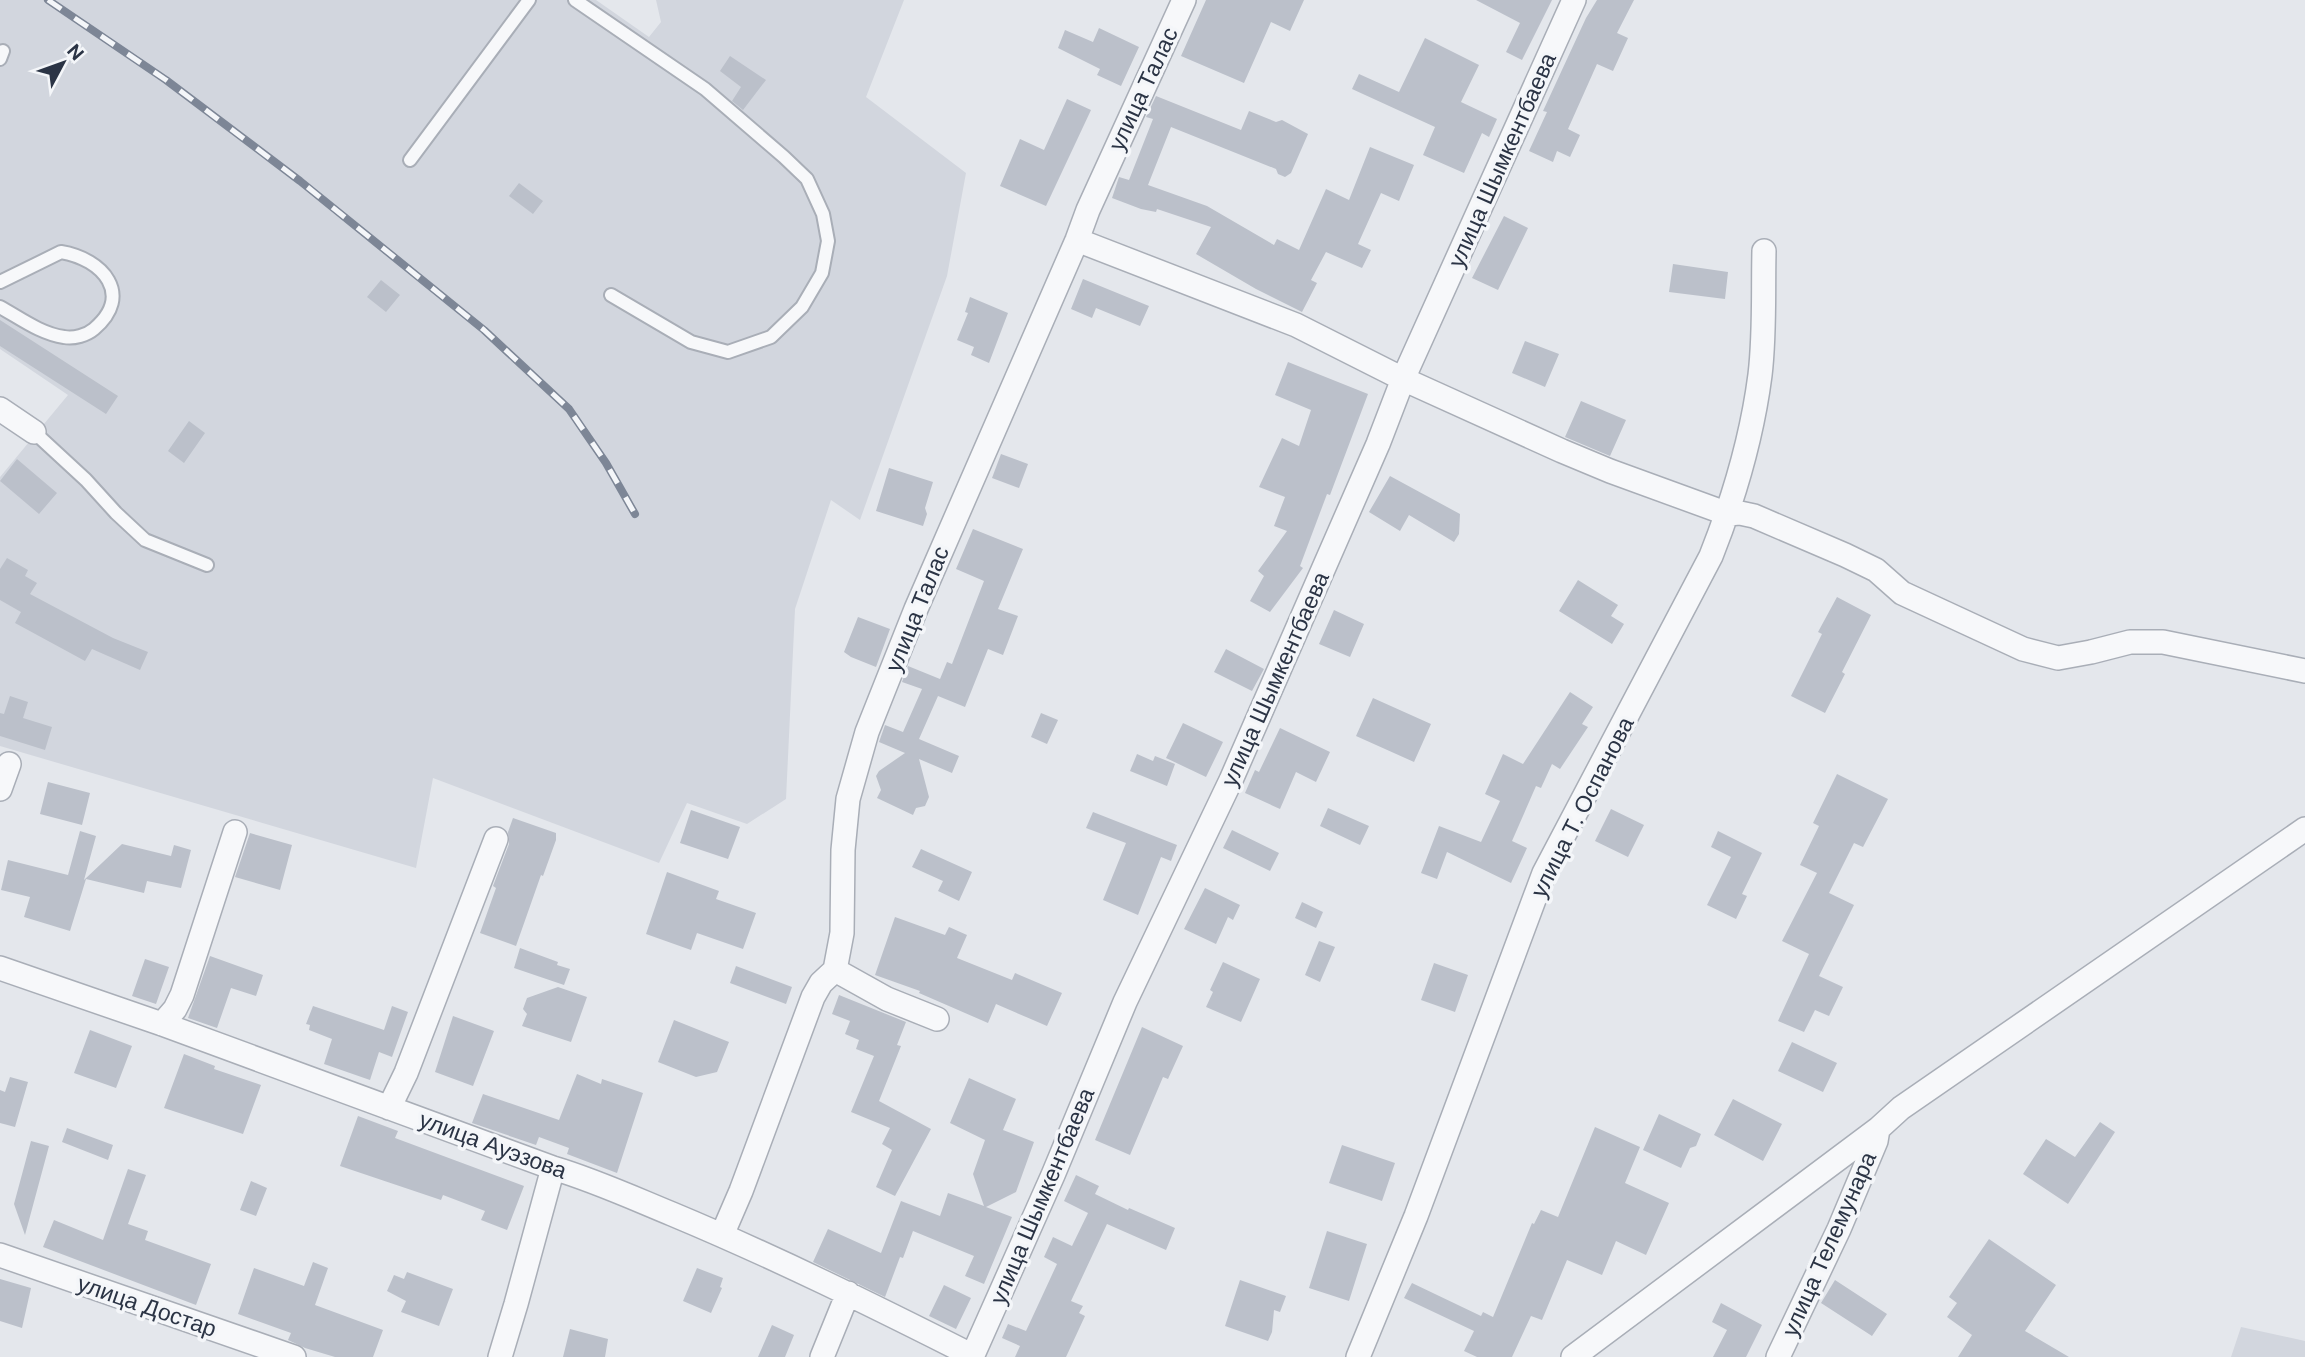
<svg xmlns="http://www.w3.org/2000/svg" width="2305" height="1357" font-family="'DM Sans',sans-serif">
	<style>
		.built { fill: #d2d6de }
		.building { fill: #bbc0ca }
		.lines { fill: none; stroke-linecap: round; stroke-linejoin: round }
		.lane-casing { stroke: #a9aeb7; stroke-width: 16 }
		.street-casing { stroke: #a9aeb7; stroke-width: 26 }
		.lane { stroke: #f7f8fa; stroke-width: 12 }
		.street { stroke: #f7f8fa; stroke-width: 23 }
		.rail-casing { stroke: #7d8696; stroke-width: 8 }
		.rail { stroke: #f4f6f9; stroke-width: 5; stroke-dasharray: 16; stroke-linecap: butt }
		.labels { text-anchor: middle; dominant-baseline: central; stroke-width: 7; stroke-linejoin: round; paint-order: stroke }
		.street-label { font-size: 23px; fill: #2b3445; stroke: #f4f6f9 }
	</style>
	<rect width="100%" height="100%" fill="#e4e7ec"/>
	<path class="built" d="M0,0H596L649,37L661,22L656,0H904L866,97L966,173L947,276L860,520L831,500L795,609L786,799L747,824L687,803L659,863L433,778L416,868L0,746V477L68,395L0,349Z
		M2241,1327L2305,1341V1357H2231Z"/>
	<path class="building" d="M1206,0H1304L1290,31L1271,22L1244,83L1181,56Z
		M1476,0H1552L1522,60L1506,52L1520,23Z
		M1597,0H1634L1617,33L1628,38L1613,71L1597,64L1568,129L1580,135L1570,157L1557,151L1553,162L1529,151L1547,112L1543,111L1586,18Z
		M1099,28L1139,47L1121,86L1097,75L1100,69L1058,48L1065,30L1093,42Z
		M1425,38L1479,65L1461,102L1497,119L1489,137L1482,133L1464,173L1423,155L1435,127L1352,89L1359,74L1399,92Z
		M730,56L766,80L743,110L732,101L741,87L720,71Z
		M1156,96L1241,130L1249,111L1276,122L1282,120L1308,134L1291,173L1285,177L1278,174L1276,169L1171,127L1148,185L1207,206L1274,245L1277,239L1299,250L1326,189L1349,200L1370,147L1414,165L1399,201L1381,193L1358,244L1371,250L1362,268L1326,252L1311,280L1317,283L1302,312L1256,289L1196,254L1211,227L1157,209L1156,212L1141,209L1112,198L1119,177L1129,180L1153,119L1146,117Z
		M1067,99L1091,110L1046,206L1000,186L1020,139L1044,150Z
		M519,183L543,201L533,214L509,196Z
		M1504,216L1528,228L1498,290L1472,278Z
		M1673,264L1728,272L1725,299L1669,292Z
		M1083,279L1149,306L1140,326L1096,308L1092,318L1071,309Z
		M381,280L400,295L386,312L367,297Z
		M970,297L1008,313L989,363L971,355L974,347L957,340L968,313L965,312Z
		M0,320L118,396L106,414L0,346Z
		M1525,341L1559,354L1545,387L1512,373Z
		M1288,362L1368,394L1330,495L1327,494L1300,566L1303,568L1270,612L1250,601L1264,576L1258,571L1287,531L1274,526L1285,497L1259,487L1282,438L1299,446L1311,410L1275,395Z
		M1581,401L1626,420L1610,456L1565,437Z
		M189,421L205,433L184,463L168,451Z
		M1001,454L1028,464L1019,488L992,478Z
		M17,459L57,493L39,514L0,481Z
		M889,468L933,482L925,508L927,514L923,526L876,511Z
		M1390,476L1460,514L1459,534L1454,542L1409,515L1400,531L1369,512Z
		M973,529L1023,549L998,609L1018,616L1003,655L988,649L965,707L938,696L919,739L959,756L952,773L919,759L929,797L925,806L916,808L913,815L877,798L881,790L876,776L879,771L905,753L879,742L885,725L903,732L922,689L902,682L908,666L940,679L947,662L952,664L984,581L956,569Z
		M7,558L28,570L25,576L37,583L30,594L113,638L148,652L140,670L92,649L85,661L15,623L21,612L0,600V569Z
		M1578,580L1618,605L1611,616L1624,624L1612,644L1559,611Z
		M1837,597L1871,615L1842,672L1845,674L1825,713L1791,696L1822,634L1818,632Z
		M1334,610L1364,624L1350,657L1319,644Z
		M858,617L890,629L876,667L851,657L844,652Z
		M1226,649L1264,669L1252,691L1214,672Z
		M1570,692L1593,707L1582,724L1588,727L1560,769L1552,764L1541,788L1536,786L1512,841L1527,848L1511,883L1447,852L1437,879L1421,873L1439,826L1481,842L1500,801L1485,794L1503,754L1523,764Z
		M10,696L28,702L23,718L52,727L45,750L0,736V713L4,714Z
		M1373,698L1431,724L1414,762L1356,736Z
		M1041,713L1058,720L1047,744L1031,737Z
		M1183,723L1223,742L1206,777L1166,758Z
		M1280,728L1330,752L1316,782L1296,772L1280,809L1245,793L1255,770L1259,772Z
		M1137,754L1153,761L1155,756L1175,764L1167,786L1130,771Z
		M1837,774L1888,799L1863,847L1854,843L1829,893L1854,905L1819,976L1843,987L1829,1016L1815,1010L1804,1032L1778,1021L1809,954L1782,941L1817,873L1800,865L1819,826L1813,823Z
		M48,782L90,793L82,825L40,814Z
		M1328,808L1369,826L1360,845L1320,826Z
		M1611,809L1644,825L1628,857L1595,841Z
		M691,810L740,827L728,859L680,843Z
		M1093,812L1177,845L1171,861L1161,857L1138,915L1103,900L1126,843L1086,828Z
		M513,818L556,833V840L543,876L541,875L516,946L480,933L496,888L493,886L509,844L508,832Z
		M1232,830L1279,853L1270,871L1223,848Z
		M80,831L96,836L84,880L122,844L171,856L174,845L191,850L181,888L147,881L144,893L86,879L70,931L24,917L30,897L1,890L8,860L68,875Z
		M1718,831L1762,853L1742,894L1747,896L1736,919L1707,905L1731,857L1711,847Z
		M250,833L292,845L280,890L235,877Z
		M921,849L972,872L959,901L938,891L943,881L912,867Z
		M667,872L719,891L716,899L756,913L743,949L697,933L691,950L646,934Z
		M1205,888L1240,905L1233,920L1228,917L1216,944L1184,929Z
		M1302,902L1323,912L1316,928L1295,918Z
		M895,917L945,935L949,927L967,935L957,958L1012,980L1015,973L1062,993L1047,1026L996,1004L988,1023L919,993L920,991L875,975Z
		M1319,941L1335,947L1320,982L1305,975Z
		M520,948L558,962L557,965L570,969L564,985L514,968Z
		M210,956L263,975L256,996L231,988L217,1028L188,1018Z
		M145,959L169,967L156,1004L132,996Z
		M1223,962L1260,979L1241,1022L1206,1007L1213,992L1210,990Z
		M1434,963L1468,975L1455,1012L1421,1000Z
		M736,966L792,987L786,1004L730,983Z
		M558,987L587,997L571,1042L522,1026L527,1014L523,1009L527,998Z
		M839,995L906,1022L897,1045L901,1046L879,1101L931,1129L895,1196L876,1187L892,1150L882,1144L890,1128L851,1112L874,1056L856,1049L859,1040L845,1034L850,1021L832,1014Z
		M313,1006L384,1030L392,1006L408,1012L392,1057L379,1052L370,1080L324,1064L332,1039L309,1030L310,1025L306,1024Z
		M453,1016L494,1031L473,1086L435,1072Z
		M674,1020L729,1042L717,1072L696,1077L658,1062Z
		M1142,1027L1183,1046L1168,1079L1163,1077L1130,1155L1095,1140Z
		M90,1030L132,1046L116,1088L74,1073Z
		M1792,1042L1837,1063L1823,1092L1778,1071Z
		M184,1054L215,1066L214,1069L261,1085L243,1134L164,1108Z
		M577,1074L601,1084L602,1079L643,1093L617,1173L567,1154L569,1148L539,1137L536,1145L472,1123L483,1094L559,1120Z
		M10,1077L28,1082L15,1127L0,1123V1090L5,1092Z
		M969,1078L1016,1099L1003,1130L1034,1142L1016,1192L986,1207L1012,1217L984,1284L965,1276L974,1256L913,1231L903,1258L900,1257L885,1297L813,1262L828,1229L881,1253L901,1201L940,1216L948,1193L984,1206L973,1174L985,1140L950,1123Z
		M1733,1099L1782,1124L1763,1161L1714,1135Z
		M1659,1114L1701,1134L1696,1146L1690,1148L1681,1168L1643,1150Z
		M358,1116L398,1131L395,1138L524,1186L507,1230L481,1220L485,1211L443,1195L441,1200L340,1166Z
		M2100,1122L2115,1132L2068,1204L2023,1174L2046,1139L2075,1157Z
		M1595,1127L1640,1147L1625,1183L1669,1203L1646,1255L1616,1241L1602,1275L1567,1260L1542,1320L1531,1316L1512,1357H1477L1464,1351L1474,1331L1404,1298L1412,1283L1481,1316L1483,1312L1493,1317L1532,1223L1534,1224L1541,1210L1558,1217Z
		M67,1128L113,1145L108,1160L62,1142Z
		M31,1141L49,1146L25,1235L14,1204Z
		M1342,1145L1395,1163L1382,1201L1329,1183Z
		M128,1169L146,1175L128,1224L148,1231L145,1240L211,1264L196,1305L43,1247L54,1220L103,1240Z
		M1076,1175L1099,1186L1095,1194L1128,1210L1129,1208L1175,1228L1166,1250L1107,1224L1071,1301L1083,1306L1079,1313L1085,1316L1066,1357H1015L1020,1346L1002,1338L1008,1324L1026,1331L1057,1264L1044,1257L1053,1237L1072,1246L1088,1213L1064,1201Z
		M251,1181L267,1188L256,1216L240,1210Z
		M1327,1231L1367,1244L1349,1301L1309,1288Z
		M1989,1239L2056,1285L2025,1331L2069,1357H1958L1972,1335L1947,1317L1957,1303L1949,1297Z
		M313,1262L328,1268L315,1305L383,1330L373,1357H335L305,1348L288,1340L291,1333L238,1314L254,1268L304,1286Z
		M697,1268L723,1278L720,1287L722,1288L711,1313L683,1301Z
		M407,1272L453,1289L439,1326L401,1312L406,1301L387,1291L394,1275L404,1279Z
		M0,1279L31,1288L22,1328L0,1321Z
		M1240,1280L1286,1296L1280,1312L1274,1310L1272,1332L1268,1341L1225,1326Z
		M1835,1280L1887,1314L1872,1336L1821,1303Z
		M944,1285L971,1298L956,1329L929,1316Z
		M1721,1303L1762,1325L1746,1357H1713L1727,1330L1712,1322Z
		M772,1325L794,1335L785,1357H758Z
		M570,1329L608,1339L605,1357H563Z"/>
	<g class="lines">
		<defs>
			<path id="lane" d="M575,0L705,89L784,157L807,179L823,214L828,241L822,273L802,307L771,337L728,352L691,342L611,295
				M0,59L3,51
				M410,160L529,0
				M0,282L61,252C103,259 134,295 94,329C87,335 74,339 64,337C41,334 20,318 0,307
				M34,432L86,480L116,513L145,540L207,565"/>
			<path id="street" d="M1077,240L1296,325L1403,379L1562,451L1610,471L1728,514L1740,513L1754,516L1845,555L1876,570L1902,593L2023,649L2058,658L2091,652L2130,642H2163L2305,671
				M0,409L34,432
				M0,789L9,764
				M0,968L162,1024L553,1168C594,1180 633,1198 672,1214C775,1257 874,1306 973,1356
				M835,970L887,999L937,1019
				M162,1024L175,1009L182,995L235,832
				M389,1108L406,1073L496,839
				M722,1235L741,1191L813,997L821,983L835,970L842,933L843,850L848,799L867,732L916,609L1077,240L1088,210L1184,0
				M0,1255L294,1357
				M500,1357L516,1304L553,1168
				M822,1357L848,1293
				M972,1357L1053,1175L1125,1002L1231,780L1378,444L1403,379L1574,0
				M1358,1357L1416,1216L1544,873L1711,556C1734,498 1752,437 1760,375C1765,334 1763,292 1764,251
				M1573,1357L1878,1129L1901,1108L2305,829
				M1778,1357L1839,1229L1876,1141L1878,1129"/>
		</defs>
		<use href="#lane" class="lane-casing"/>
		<use href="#street" class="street-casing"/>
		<use href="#lane" class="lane"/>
		<use href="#street" class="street"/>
		<defs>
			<path id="rail" d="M48,0L166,80L300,181L484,330L569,409L606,463L635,514"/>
		</defs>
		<use href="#rail" class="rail-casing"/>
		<use href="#rail" class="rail"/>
	</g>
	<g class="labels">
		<g class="street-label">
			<text transform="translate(1143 89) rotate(-65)">улица Талас</text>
			<text transform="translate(1502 160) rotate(-66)">улица Шымкентбаева</text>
			<text transform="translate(917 609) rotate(-68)">улица Талас</text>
			<text transform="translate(1275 679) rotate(-66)">улица Шымкентбаева</text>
			<text transform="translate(1582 807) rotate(-63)">улица Т. Оспанова</text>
			<text transform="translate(493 1145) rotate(20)">улица Ауэзова</text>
			<text transform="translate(1042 1196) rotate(-67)">улица Шымкентбаева</text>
			<text transform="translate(1829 1244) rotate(-66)">улица Телемунара</text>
			<text transform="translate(147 1306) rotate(19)">улица Достар</text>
		</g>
	</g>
	<g transform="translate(63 63) rotate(49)" stroke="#f4f6f9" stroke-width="5" paint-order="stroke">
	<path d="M0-5L12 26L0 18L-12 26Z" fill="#2b3445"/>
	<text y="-10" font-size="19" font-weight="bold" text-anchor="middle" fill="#2b3445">N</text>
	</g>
</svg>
